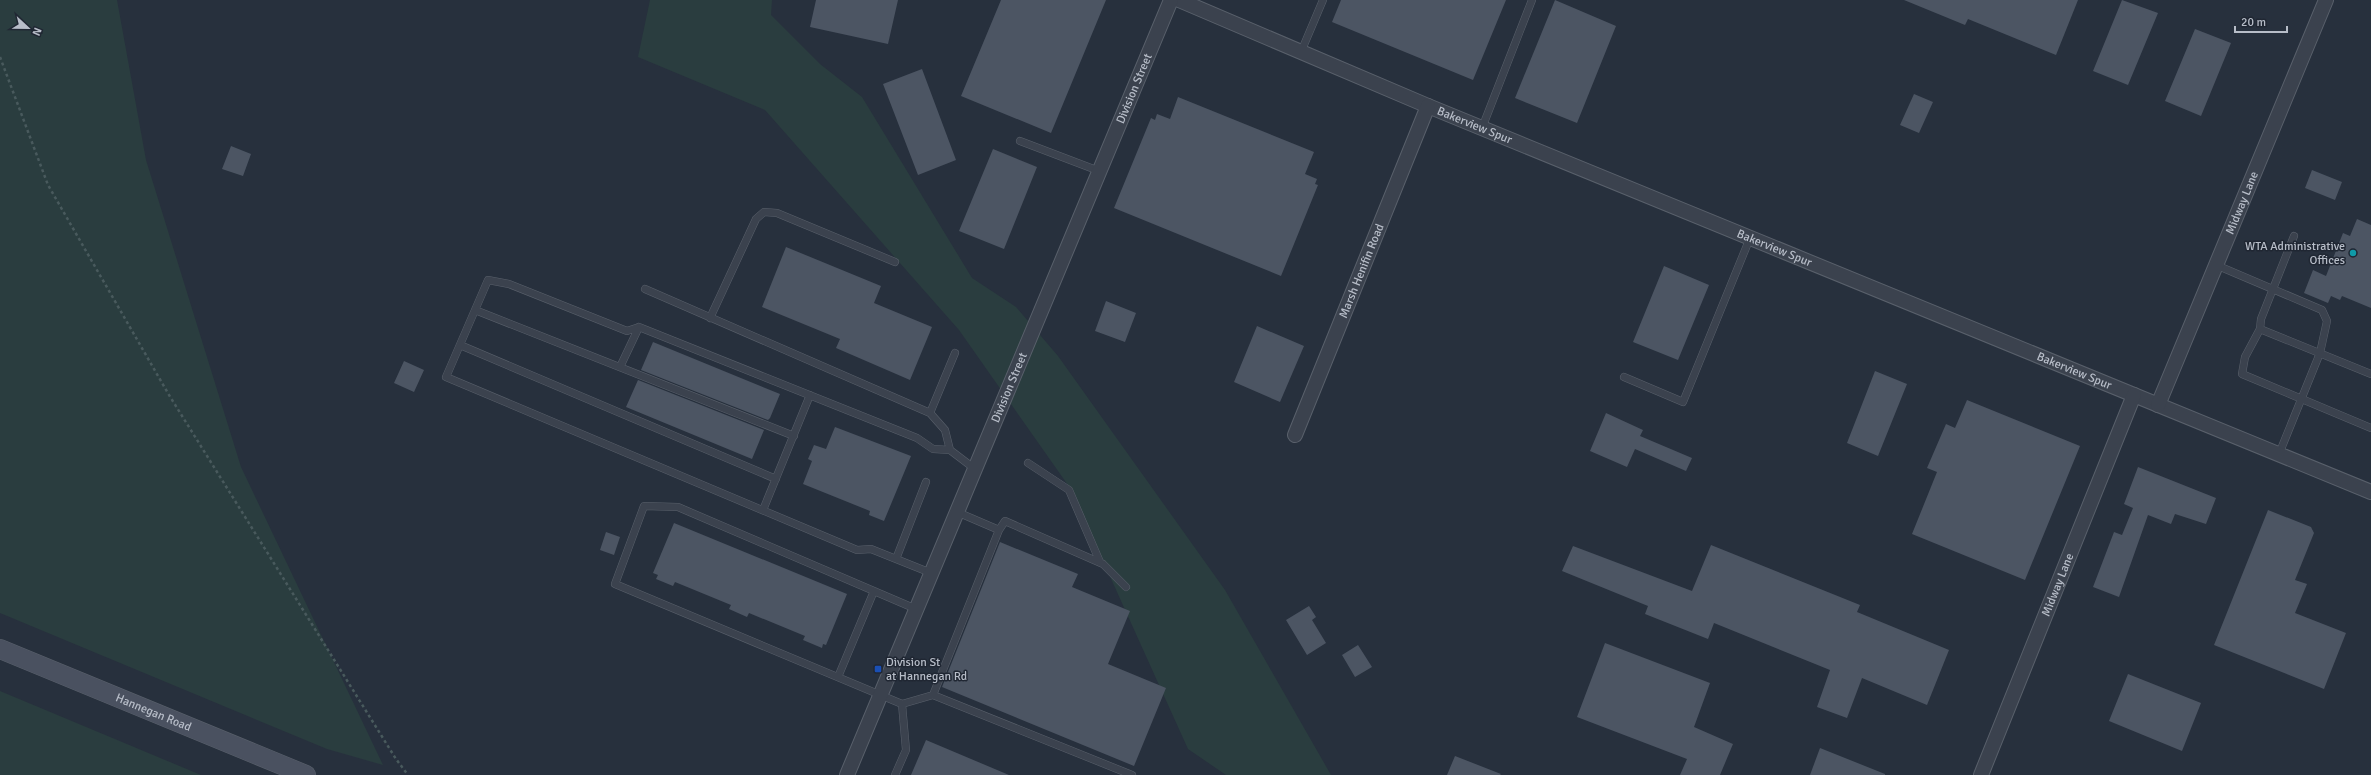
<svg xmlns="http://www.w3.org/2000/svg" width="2371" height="775" font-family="Signika,sans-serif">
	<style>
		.green { fill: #2a3d3f }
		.building { fill: #4c5563 }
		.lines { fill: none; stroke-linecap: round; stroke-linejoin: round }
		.service-casing { stroke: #59606b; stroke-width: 8 }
		.minor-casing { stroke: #59606b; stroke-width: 16 }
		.secondary-casing { stroke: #59606b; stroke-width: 20 }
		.path { stroke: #495a5d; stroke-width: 2.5; stroke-dasharray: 3 3; stroke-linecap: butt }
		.service { stroke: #3b424e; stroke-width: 7 }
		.minor { stroke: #3b424e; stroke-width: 14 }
		.secondary { stroke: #4a5160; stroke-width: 19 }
		.culture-dot { fill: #0f9aa8; stroke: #202733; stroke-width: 1.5 }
		.transit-dot { fill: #1a4fb4; stroke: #202733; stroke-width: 1.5 }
		.labels { text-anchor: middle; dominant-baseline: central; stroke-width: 3; stroke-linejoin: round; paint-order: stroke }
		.street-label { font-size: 12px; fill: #b7bdc8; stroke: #202733 }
		.poi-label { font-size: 12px; fill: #b7bdc8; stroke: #202733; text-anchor: end }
	</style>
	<rect width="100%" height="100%" fill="#27303d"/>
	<path class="green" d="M0,0H117L146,160L241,467L383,765L327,749L0,613Z
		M650,0H772L771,15L820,64L862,97L972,278L1016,307L1058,356L1225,590L1331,775H1226L1188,749L1070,488L959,330L765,110L638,57Z
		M0,691L201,775H0Z"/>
	<path class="building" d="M816,0H898L888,44L810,27Z
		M1001,0H1106L1051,133L961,96Z
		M1341,0H1506L1473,80L1332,22Z
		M1555,0L1616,26L1577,123L1515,98Z
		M1904,0H2078L2056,55L1968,19L1965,25Z
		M2122,0L2158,13L2128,85L2093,71Z
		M2195,29L2231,43L2201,116L2165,101Z
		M922,69L956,160L918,175L883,84Z
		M1914,94L1933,102L1919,133L1900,125Z
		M1178,97L1314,152L1305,174L1317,179L1315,184L1318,185L1281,276L1114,208L1151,118L1155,120L1157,114L1170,119Z
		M231,146L251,154L243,176L222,169Z
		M993,149L1037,167L1004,249L959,231Z
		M2312,170L2342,182L2335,200L2305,188Z
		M2357,219L2371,225V308L2342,296L2340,300L2331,296L2328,303L2304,293L2313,270L2326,276L2343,233L2350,236Z
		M786,247L881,286L874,303L932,327L910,380L836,348L840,339L762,307Z
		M1664,266L1709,285L1678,360L1633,342Z
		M1106,301L1136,313L1125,342L1095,331Z
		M1257,326L1304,346L1280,402L1234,382Z
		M653,342L780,394L770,418L768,420L641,370Z
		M404,361L424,370L414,392L394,383Z
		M1875,371L1907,384L1878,456L1847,443Z
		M638,380L764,430L752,459L626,407Z
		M1967,400L2080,446L2025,580L1912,534L1937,472L1927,468L1946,424L1955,428Z
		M1606,413L1643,430L1640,436L1692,458L1686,471L1635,449L1627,467L1590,451Z
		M835,427L911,456L884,521L869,515L870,511L803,484L812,461L808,459L814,445L826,449Z
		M2138,467L2216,498L2206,524L2175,514L2171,524L2148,515L2119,597L2093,587L2114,532L2122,535L2133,508L2124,504Z
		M2268,510L2311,527L2314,533L2295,580L2307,584L2295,613L2346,633L2324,689L2214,645Z
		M674,523L847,594L826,645L823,644L822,648L803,640L805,636L749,613L747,617L729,609L731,605L675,582L673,586L656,579L658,575L653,573Z
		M606,532L620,537L614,555L600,550Z
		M1000,542L1078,574L1072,587L1130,611L1108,664L1166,688L1134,766L942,687Z
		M1711,545L1860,605L1857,612L1949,650L1927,705L1862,678L1847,718L1817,707L1830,670L1714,623L1708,639L1645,614L1648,606L1562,571L1573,546L1692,591Z
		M1309,606L1316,617L1312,620L1326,643L1307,655L1286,620Z
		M1605,643L1710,683L1694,727L1733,744L1720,775H1680L1687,759L1577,717Z
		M1358,645L1372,667L1355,677L1342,655Z
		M2128,674L2201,703L2182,751L2109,721Z
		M926,740L1009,775H911Z
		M1820,748L1885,774V775H1810Z
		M1455,756L1501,774L1500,775H1447Z"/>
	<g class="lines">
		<defs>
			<path id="service" d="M1301,52L1323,0
				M1482,128L1532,0
				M1020,141L1099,171
				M2294,236L2261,319L2260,329L2245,357L2242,374L2371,428
				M2216,265L2322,310L2327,321L2320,353L2279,454
				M645,289L930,413L945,430L950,450L975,469
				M475,310L794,436
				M710,318L756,219L764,212L777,213L895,262
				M2260,329L2371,374
				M460,345L776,479
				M620,367L639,327
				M1624,377L1683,402L1750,238
				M930,413L955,353
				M1028,463L1069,490L1100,562
				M763,510L810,395
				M957,512L999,530
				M896,559L926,482
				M931,573L871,549L857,550L446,377L488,280L509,284L627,331L639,327L917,438L933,449L950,450
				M1126,587L1103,564L1005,521L999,530L933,695L1132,775
				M916,609L678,507L644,506L615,584L902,704L933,695
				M838,677L874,591
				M895,775L906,750L902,704"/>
			<g id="minor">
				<path id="s1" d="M1179,0L1428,106L2371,492"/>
				<path id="s2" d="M2158,405L2326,0"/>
				<path id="s3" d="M1295,435L1428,106"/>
				<path id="s4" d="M847,775L1171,0"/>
				<path id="s5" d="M1981,775L2134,395"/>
			</g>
			<g id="secondary">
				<path id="s6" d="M0,649L306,775"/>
			</g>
		</defs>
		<use href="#service" class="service-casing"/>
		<use href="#minor" class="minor-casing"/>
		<use href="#secondary" class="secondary-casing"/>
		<path class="path" d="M0,57L48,185L169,395L396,759L408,775"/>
		<use href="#service" class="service"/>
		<use href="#minor" class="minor"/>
		<use href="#secondary" class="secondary"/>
	</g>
	<circle class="culture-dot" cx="2353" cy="253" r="4"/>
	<rect class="transit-dot" x="874" y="665" width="8" height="8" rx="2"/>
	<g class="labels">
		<g class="street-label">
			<text stroke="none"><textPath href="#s4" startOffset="744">Division Street</textPath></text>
			<text stroke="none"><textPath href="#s1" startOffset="321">Bakerview Spur</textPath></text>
			<text stroke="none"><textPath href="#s2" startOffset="219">Midway Lane</textPath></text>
			<text stroke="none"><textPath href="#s1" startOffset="645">Bakerview Spur</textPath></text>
			<text stroke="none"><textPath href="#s3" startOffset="177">Marsh Henifin Road</textPath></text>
			<text stroke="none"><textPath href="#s1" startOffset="969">Bakerview Spur</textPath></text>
			<text stroke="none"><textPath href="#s4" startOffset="420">Division Street</textPath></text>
			<text stroke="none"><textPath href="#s5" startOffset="205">Midway Lane</textPath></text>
			<text stroke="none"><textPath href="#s6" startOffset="166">Hannegan Road</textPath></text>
		</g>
		<g class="poi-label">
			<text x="2345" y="246">WTA Administrative<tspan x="2345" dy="14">Offices</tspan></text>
			<text x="886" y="662" text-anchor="start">Division St<tspan x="886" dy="14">at Hannegan Rd</tspan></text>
		</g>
	</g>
	<g transform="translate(28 28) rotate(112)" stroke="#202733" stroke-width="3" paint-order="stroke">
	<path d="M0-3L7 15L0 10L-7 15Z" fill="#b7bdc8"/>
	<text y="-6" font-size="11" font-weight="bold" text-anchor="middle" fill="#b7bdc8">N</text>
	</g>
	<path d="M2235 26v6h52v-6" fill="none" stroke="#b7bdc8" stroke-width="2"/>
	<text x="2241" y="26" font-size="12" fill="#b7bdc8" stroke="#202733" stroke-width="3" paint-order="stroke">20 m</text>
</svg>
